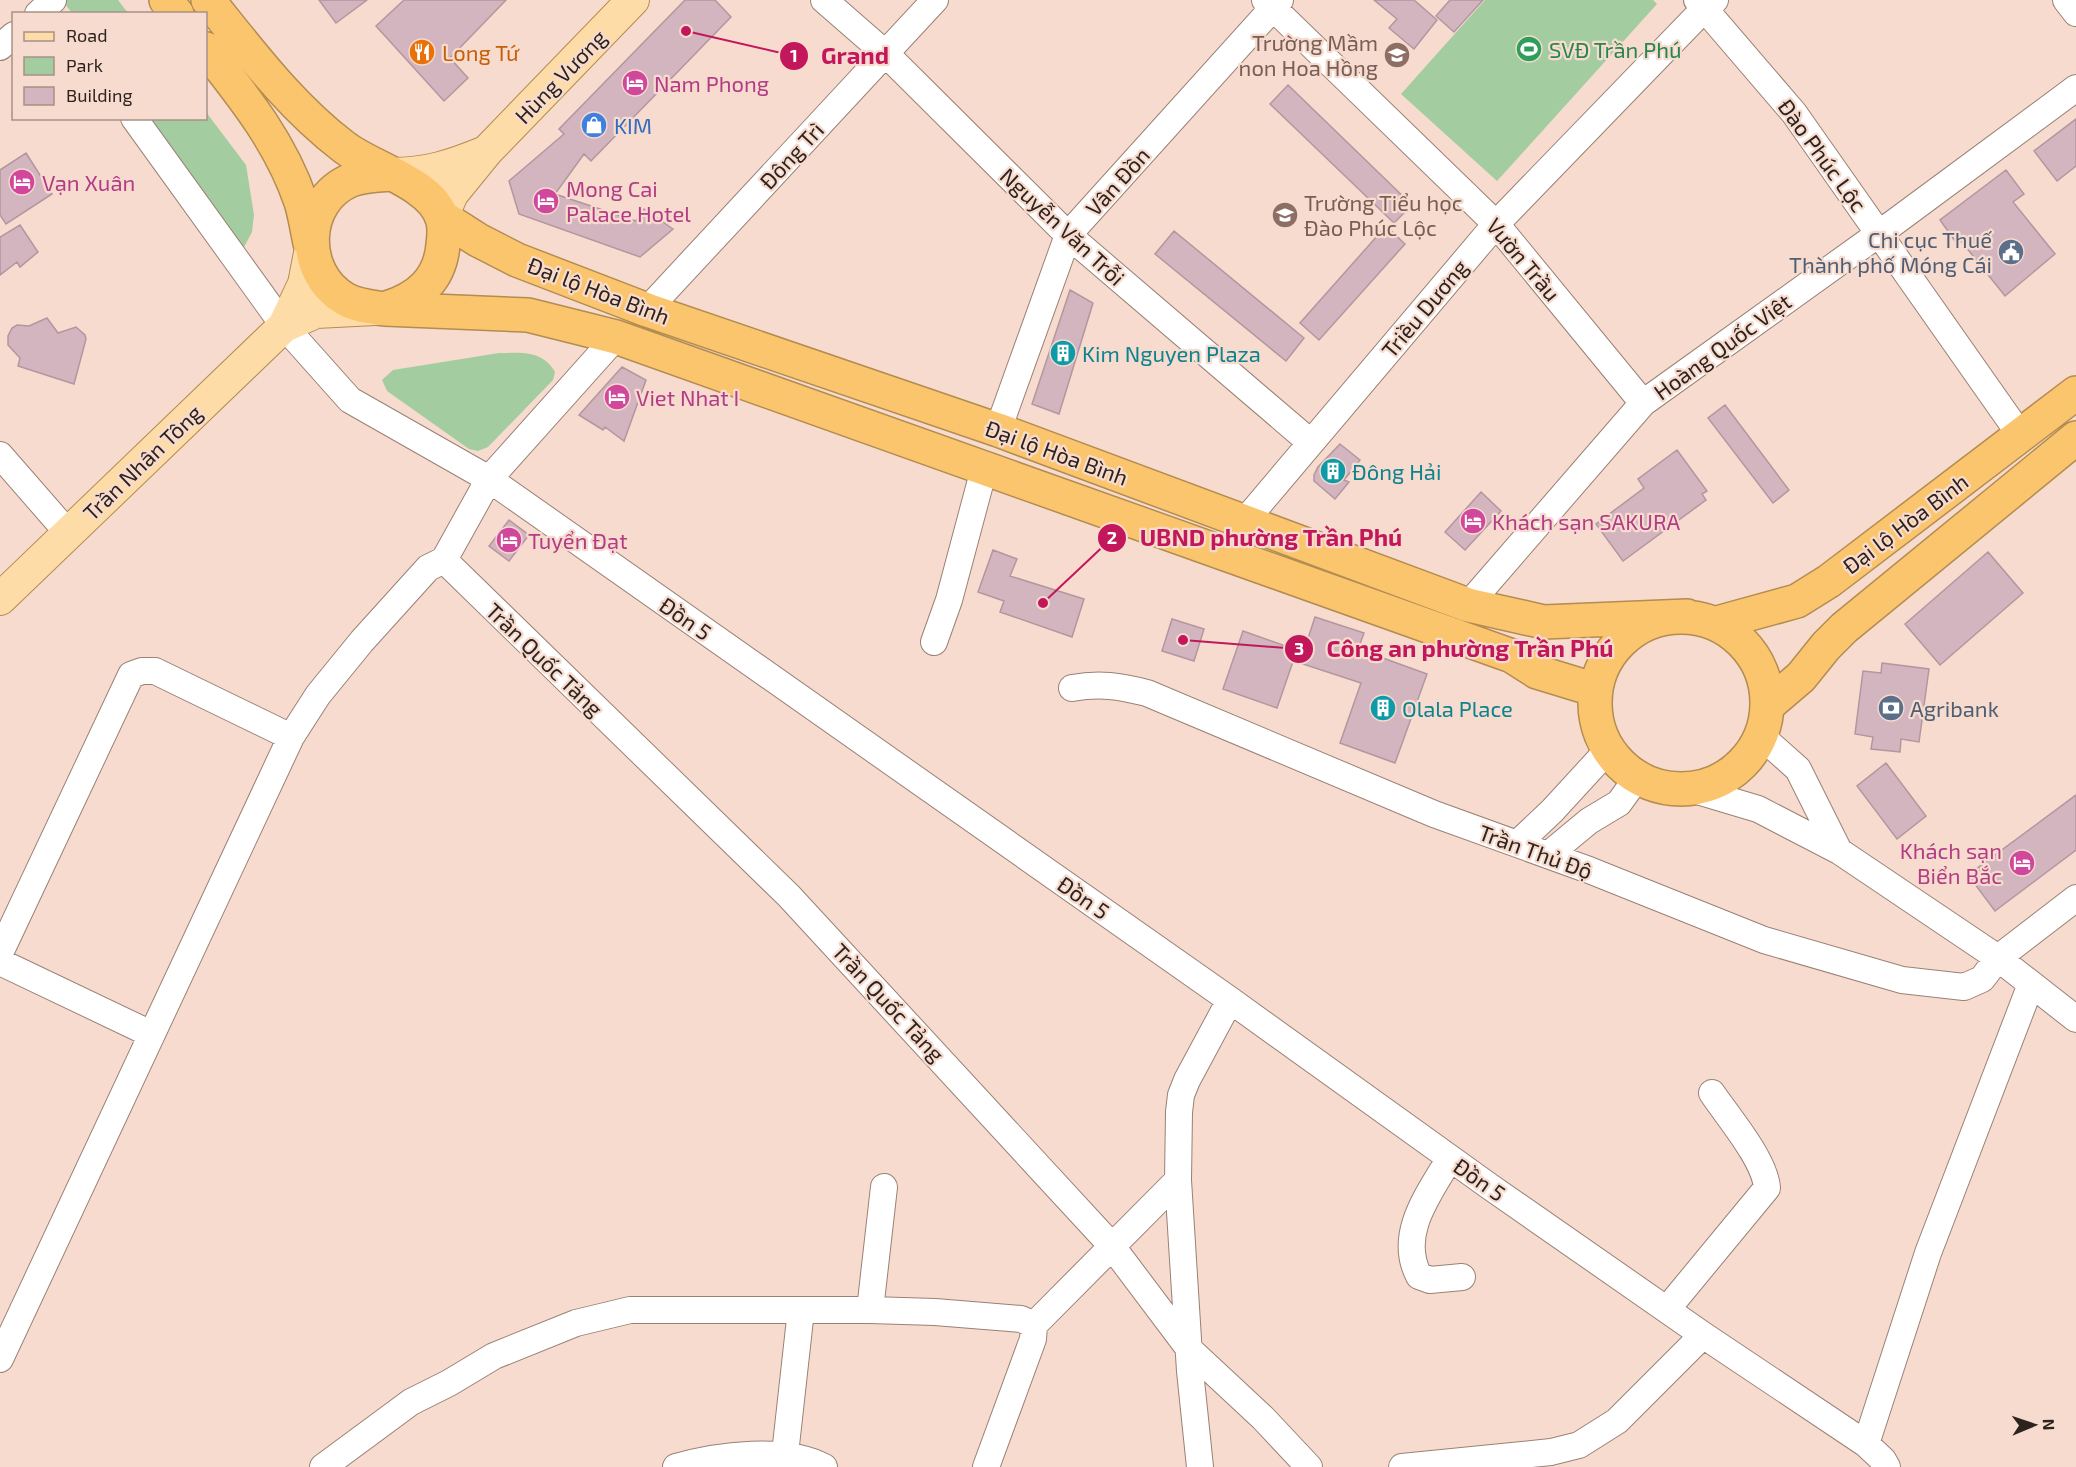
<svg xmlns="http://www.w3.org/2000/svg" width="2076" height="1467" font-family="'Exo 2',sans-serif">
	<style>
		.green { fill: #a3cda0 }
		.building { fill: #d2b5be; stroke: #b3969f; stroke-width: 1.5 }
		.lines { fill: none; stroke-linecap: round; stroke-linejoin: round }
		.minor-casing { stroke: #9a8175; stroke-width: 28 }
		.major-casing { stroke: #b38c51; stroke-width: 34 }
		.highway-casing { stroke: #b38c51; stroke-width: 36 }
		.minor { stroke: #fff; stroke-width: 26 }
		.major { stroke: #fddca7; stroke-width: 32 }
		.highway { stroke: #fbc56d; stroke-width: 33 }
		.labels { text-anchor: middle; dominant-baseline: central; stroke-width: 4.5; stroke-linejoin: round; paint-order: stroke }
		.education-label { font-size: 22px; fill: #785e54; stroke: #f7dbce; text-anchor: end }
		.leisure-label { font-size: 22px; fill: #27864d; stroke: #f7dbce; text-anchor: start }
		.food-label { font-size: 22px; fill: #c56008; stroke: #f7dbce; text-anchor: start }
		.street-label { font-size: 22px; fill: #2d231e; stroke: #f7dbce }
		.hotel-label { font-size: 22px; fill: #b23c85; stroke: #f7dbce; text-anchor: start }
		.shop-label { font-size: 22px; fill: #366cbe; stroke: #f7dbce; text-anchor: start }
		.service-label { font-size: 22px; fill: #4e5e75; stroke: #f7dbce; text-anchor: end }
		.culture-label { font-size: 22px; fill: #0d838f; stroke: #f7dbce; text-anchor: start }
		.leader { fill: none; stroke: #c2185b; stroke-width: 2 }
		.callout-dot { fill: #c2185b; stroke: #f7dbce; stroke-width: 2 }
		.mark-label { font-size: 18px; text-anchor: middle; font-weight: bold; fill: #fff }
		.callout-label { font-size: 24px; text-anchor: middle; font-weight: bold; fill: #c2185b; stroke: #f7dbce; stroke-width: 4.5; stroke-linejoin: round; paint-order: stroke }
	</style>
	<rect width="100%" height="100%" fill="#f7dbce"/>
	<path class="green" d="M62,0H118L128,13H72Z
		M1485,0H1653L1657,4L1497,181L1401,94Z
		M206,112L246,165L254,215L252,232L242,251L147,119L206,118Z
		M499,353C522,353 542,350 555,372L553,380L488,447L478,451L469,449L387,391L382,380L393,370Z"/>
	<path class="building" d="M319,0H367L336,23Z
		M404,0H506L450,58L468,78L444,101L376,26Z
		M685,0H715L731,17L591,161L584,154L555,194L636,221L644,209L673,229L640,257L519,214L509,181L564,134L559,129Z
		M1374,0H1414L1437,20L1414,49L1389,28L1397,19Z
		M1450,0H1483L1454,32L1436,16Z
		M1288,85L1412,205L1394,223L1270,104Z
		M2076,119V166L2057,181L2034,151Z
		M26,153L52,194L6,224L0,215V170Z
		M2006,170L2024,194L2013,202L2055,254L2005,296L1961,241L1957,244L1940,220Z
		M20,225L38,252L20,267L17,262L0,275V237Z
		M1386,226L1405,244L1319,340L1300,323Z
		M1174,231L1304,338L1286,361L1155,254Z
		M1070,290L1093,303L1059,414L1032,404Z
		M47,318L58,333L76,327L85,335L86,339L74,384L18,366L20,358L8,345V336L12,328L17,325L29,326Z
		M622,367L646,380L624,441L605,427L603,430L579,415Z
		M1725,405L1789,490L1773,503L1708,418Z
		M1340,444L1360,460L1344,480L1349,482L1335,499L1314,481V475L1318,467Z
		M1677,450L1707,491L1702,494L1706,500L1623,561L1596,524L1644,488L1638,479Z
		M1481,492L1501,511L1465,550L1445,532Z
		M509,520L529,535L509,561L489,546Z
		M993,550L1017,559L1010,576L1084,599L1072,637L1000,612L1004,601L978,592Z
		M1988,552L2023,593L1940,665L1905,624Z
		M1315,617L1364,633L1358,649L1427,674L1395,763L1340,743L1361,683L1300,663Z
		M1172,619L1204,629L1194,661L1162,651Z
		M1243,631L1297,650L1277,708L1223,689Z
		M1882,663L1929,669L1919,742L1901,739L1900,752L1871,749L1873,737L1855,734L1863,671L1881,673Z
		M1886,763L1926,816L1897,839L1857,786Z
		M2076,795V850L1995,911L1968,875Z"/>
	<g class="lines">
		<defs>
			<path id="minor" d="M824,0L886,54L1068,235L1310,442
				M1265,0L1496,224L1643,403
				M1697,0L1794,113L2021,436
				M2066,0L2076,13
				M38,14L53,0
				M0,47L14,35
				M134,118L284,326L350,400L489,479L1230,1000L1489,1186L1703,1335L1866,1444L1883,1460L1887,1467
				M647,310L935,0
				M998,430L1068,235L1280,0
				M0,455L68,533
				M1244,522L1496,224L1705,8L1715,0
				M444,560L789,896L1111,1245L1190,1350L1263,1418L1309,1467
				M1468,605L1643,403L1880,233L2076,88
				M934,642L949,600L984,469
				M1072,688C1100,683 1119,686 1147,693L1434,814L1589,870L1764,940L1902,980L1964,987L1982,979L1998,958L2076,898
				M1761,736L1798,769L1839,851
				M1691,789L1758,809L1839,851L1998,958L2076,1019
				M1517,844L1552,811L1608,750
				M1548,855L1589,821L1619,803L1637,778
				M0,953L131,675L142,671H155L291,737
				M0,962L151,1034
				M1450,1158C1429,1194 1397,1234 1419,1276L1430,1280L1462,1277
				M1668,1308L1767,1188C1765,1160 1729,1118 1712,1093
				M870,1310L884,1187
				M0,1359L291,737L318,695L362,641L428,568L444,560L489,479L616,337
				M1866,1444L1928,1253L2031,984
				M785,1454L801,1310
				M323,1467L411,1402L449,1383L494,1356L576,1323L630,1310H870L935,1312L1021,1319L1034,1325
				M676,1467C717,1455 786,1446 824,1467
				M986,1467L1033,1339L1034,1325L1178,1180
				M1200,1467L1190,1371L1178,1180L1179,1112L1181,1095L1187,1080L1230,1000
				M1402,1467L1551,1452L1579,1445L1617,1421L1703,1335"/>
			<path id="major" d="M392,174C427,174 451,166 483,153
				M442,217L452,194L487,151L633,0
				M284,326L304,284L311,248
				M0,599L284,326L316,312L375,309"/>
			<path id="highway" d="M166,0L177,14
				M208,0C250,52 290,106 344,147C371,168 431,183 442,218C445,226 444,237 443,245C440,280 418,298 387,308
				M206,49C244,97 281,143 301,202C305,215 307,229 310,243
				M392,174C378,175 364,175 351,180C301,201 300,273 345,299C357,306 372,307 385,309L528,315L616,337L1512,656L1537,672L1596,690
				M442,217L478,240L517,260L647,310L998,430L1468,605L1544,622L1687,616
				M1595 703a86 86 0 1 1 172 0a86 86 0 1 1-172 0Z
				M1717,623L1797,601L1829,581L2076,393
				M1767,706L1801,677L1826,646L1844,628L2076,438"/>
		</defs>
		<use href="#minor" class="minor-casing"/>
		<use href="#major" class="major-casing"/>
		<use href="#highway" class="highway-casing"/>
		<use href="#minor" class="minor"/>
		<use href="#major" class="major"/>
		<use href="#highway" class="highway"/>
	</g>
	<defs>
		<symbol id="stadium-disc" viewBox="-11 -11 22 22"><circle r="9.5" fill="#2e9e5b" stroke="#f7dbce"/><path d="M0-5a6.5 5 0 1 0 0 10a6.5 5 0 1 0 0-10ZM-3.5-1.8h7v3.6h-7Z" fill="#fff"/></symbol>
		<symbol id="restaurant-disc" viewBox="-11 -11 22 22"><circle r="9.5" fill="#e8710a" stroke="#f7dbce"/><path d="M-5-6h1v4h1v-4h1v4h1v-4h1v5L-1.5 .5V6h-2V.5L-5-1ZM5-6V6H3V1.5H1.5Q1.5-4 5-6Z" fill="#fff"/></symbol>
		<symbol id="school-disc" viewBox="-11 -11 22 22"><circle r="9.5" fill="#8d6e63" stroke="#f7dbce"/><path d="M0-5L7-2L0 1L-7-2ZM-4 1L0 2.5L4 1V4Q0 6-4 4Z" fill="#fff"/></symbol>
		<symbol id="hotel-disc" viewBox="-11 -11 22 22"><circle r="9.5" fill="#d1479c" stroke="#f7dbce"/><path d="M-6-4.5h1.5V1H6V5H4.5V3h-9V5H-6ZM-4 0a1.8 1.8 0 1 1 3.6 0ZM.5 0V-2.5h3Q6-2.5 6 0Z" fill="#fff"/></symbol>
		<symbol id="shop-disc" viewBox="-11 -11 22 22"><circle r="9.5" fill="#3f7fe0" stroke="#f7dbce"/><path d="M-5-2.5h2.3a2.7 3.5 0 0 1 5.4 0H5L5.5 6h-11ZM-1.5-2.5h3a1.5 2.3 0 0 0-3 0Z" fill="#fff"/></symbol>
		<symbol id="civic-disc" viewBox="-11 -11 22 22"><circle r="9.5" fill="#5c6f8a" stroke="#f7dbce"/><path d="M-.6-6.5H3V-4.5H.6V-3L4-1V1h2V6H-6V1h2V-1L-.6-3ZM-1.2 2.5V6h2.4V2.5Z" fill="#fff"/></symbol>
		<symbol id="building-disc" viewBox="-11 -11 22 22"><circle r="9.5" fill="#0f9aa8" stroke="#f7dbce"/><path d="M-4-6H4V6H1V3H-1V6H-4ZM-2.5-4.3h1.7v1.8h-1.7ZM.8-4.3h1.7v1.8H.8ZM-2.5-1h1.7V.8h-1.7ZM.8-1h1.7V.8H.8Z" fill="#fff"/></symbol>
		<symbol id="bank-disc" viewBox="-11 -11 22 22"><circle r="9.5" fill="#5c6f8a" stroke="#f7dbce"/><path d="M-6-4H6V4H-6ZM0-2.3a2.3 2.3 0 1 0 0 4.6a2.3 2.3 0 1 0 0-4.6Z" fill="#fff"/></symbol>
	</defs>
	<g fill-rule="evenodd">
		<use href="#stadium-disc" x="1514" y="34" width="30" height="30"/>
		<use href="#restaurant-disc" x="407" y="37" width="30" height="30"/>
		<use href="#school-disc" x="1382" y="40" width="30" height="30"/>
		<use href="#hotel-disc" x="620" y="68" width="30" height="30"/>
		<use href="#shop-disc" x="579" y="110" width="30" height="30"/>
		<use href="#hotel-disc" x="7" y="167" width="30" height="30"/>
		<use href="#hotel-disc" x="531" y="186" width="30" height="30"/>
		<use href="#school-disc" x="1270" y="200" width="30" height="30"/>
		<use href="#civic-disc" x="1996" y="237" width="30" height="30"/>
		<use href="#building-disc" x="1048" y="338" width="30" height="30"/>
		<use href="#hotel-disc" x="602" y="382" width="30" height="30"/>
		<use href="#building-disc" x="1318" y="456" width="30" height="30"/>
		<use href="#hotel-disc" x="1458" y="506" width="30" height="30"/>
		<use href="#hotel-disc" x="494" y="525" width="30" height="30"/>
		<use href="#building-disc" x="1368" y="693" width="30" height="30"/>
		<use href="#bank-disc" x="1876" y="693" width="30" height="30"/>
		<use href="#hotel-disc" x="2007" y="848" width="30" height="30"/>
	</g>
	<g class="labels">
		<g class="education-label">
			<text x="1378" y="42">Trường Mầm<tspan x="1378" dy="25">non Hoa Hồng</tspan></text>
			<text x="1304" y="202" text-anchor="start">Trường Tiểu học<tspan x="1304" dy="25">Đào Phúc Lộc</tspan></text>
		</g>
		<g class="leisure-label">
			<text x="1549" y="49">SVĐ Trần Phú</text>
		</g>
		<g class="food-label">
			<text x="442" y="52">Long Tứ</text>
		</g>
		<g class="street-label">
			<text transform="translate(560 76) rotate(-46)">Hùng Vương</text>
			<text transform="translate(791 155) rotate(-47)">Đông Trì</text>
			<text transform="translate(1823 155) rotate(54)">Đào Phúc Lộc</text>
			<text transform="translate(1117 181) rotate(-48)">Vân Đồn</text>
			<text transform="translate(1063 226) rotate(43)">Nguyễn Văn Trỗi</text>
			<text transform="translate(1524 259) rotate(50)">Vườn Trầu</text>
			<text transform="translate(599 290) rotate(21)">Đại lộ Hòa Bình</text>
			<text transform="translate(1424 308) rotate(-50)">Triều Dương</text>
			<text transform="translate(1722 346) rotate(-36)">Hoàng Quốc Việt</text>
			<text transform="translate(1057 452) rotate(20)">Đại lộ Hòa Bình</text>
			<text transform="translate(142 462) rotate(-44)">Trần Nhân Tông</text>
			<text transform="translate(1905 523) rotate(-37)">Đại lộ Hòa Bình</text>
			<text transform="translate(686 618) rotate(35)">Đồn 5</text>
			<text transform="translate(545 659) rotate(44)">Trần Quốc Tảng</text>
			<text transform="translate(1536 851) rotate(20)">Trần Thủ Độ</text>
			<text transform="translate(1084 897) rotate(35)">Đồn 5</text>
			<text transform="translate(889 1002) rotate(47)">Trần Quốc Tảng</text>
			<text transform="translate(1480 1179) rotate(35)">Đồn 5</text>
		</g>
		<g class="hotel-label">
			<text x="654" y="83">Nam Phong</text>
			<text x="42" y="182">Vạn Xuân</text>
			<text x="566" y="188">Mong Cai<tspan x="566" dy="25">Palace Hotel</tspan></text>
			<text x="636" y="397">Viet Nhat I</text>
			<text x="1492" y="521">Khách sạn SAKURA</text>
			<text x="528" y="540">Tuyển Đạt</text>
			<text x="2002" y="850" text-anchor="end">Khách sạn<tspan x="2002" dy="25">Biển Bắc</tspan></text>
		</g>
		<g class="shop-label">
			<text x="614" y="125">KIM</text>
		</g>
		<g class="service-label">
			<text x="1992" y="239">Chi cục Thuế<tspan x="1992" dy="25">Thành phố Móng Cái</tspan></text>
			<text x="1910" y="708" text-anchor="start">Agribank</text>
		</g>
		<g class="culture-label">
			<text x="1082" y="353">Kim Nguyen Plaza</text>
			<text x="1352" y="471">Đông Hải</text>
			<text x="1402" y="708">Olala Place</text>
		</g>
	</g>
	<path class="leader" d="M686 31L794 56M1043 603L1112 538M1183 640L1299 649"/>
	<g class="callout-dot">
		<circle cx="686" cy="31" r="6"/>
		<circle cx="1043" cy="603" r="6"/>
		<circle cx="1183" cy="640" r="6"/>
		<circle cx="794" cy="56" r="15"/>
		<circle cx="1112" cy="538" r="15"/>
		<circle cx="1299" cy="649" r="15"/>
	</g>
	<g class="mark-label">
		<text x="794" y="62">1</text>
		<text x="1112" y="544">2</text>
		<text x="1299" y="655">3</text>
	</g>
	<g class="callout-label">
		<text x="855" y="64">Grand</text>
		<text x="1271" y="546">UBND phường Trần Phú</text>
		<text x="1470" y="657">Công an phường Trần Phú</text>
	</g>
	<rect x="12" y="12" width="195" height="108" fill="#f7dbce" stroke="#a69188" stroke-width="1.5"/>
	<rect x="24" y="32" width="30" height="9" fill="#fddca7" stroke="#a69188" stroke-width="1.5"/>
	<text x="66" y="42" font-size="18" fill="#2d231e">Road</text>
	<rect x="24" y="57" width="30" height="18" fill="#a3cda0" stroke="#a69188" stroke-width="1.5"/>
	<text x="66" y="72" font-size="18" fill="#2d231e">Park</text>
	<rect x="24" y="87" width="30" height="18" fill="#d2b5be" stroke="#a69188" stroke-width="1.5"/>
	<text x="66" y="102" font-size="18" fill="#2d231e">Building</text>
	<g transform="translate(2034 1425) rotate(88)" stroke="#f7dbce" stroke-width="4.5" paint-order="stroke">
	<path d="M0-4.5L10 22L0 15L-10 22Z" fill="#2d231e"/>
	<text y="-9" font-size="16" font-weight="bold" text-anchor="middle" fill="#2d231e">N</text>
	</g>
</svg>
